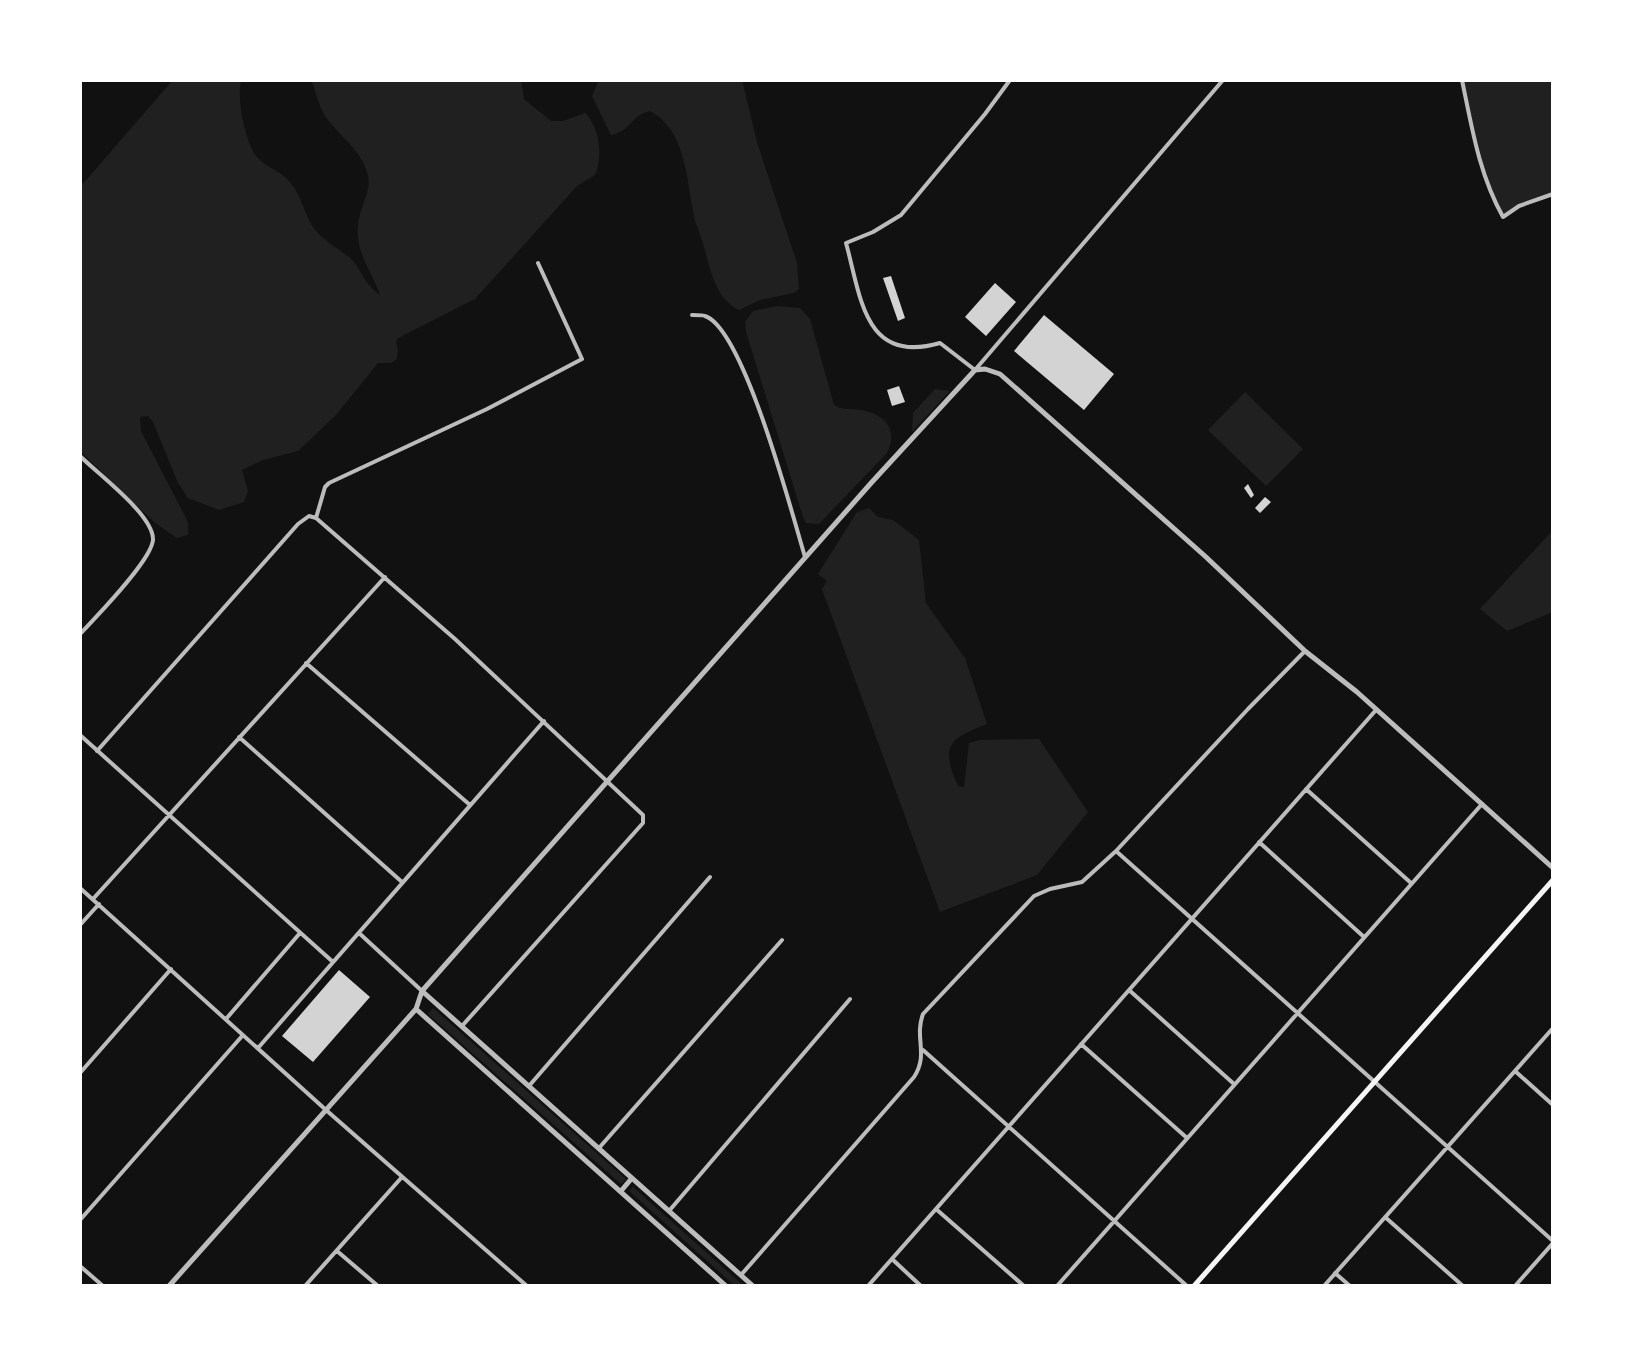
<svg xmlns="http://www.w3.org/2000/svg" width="1633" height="1366" font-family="'Exo 2',sans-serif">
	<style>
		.green { fill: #202020 }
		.building { fill: #d3d3d3 }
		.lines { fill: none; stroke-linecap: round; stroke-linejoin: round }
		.minor { stroke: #bcbcbc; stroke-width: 4 }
		.tertiary { stroke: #bcbcbc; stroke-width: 5 }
		.secondary { stroke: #f5f5f5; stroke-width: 5 }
	</style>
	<rect width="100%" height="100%" fill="#111"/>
	<path class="green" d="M173,80H241C237,100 244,135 254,153C263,167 278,169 288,180C300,192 303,209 311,224C320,239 336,247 349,257C361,267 362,282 380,295C372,271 355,253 358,225C359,209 372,191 368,176C363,152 342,138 328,120C319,110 317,93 311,80H521L524,99L551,121H563L585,113C600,128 603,156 595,175L577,186L475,299L398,338L396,342L398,350L397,359L391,363H378L336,415L298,451L263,460L242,470L248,491L244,502L219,510L188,498L178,483L153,422L148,416L140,417L141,431L188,522V535L177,538L155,523L80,451V187Z
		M599,80H742L757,142L797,263L799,289L794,293L760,300L739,310C714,299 709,263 702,240C699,230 694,221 693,210C686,175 685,130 650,111C631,115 630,132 611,135L592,96Z
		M1463,80H1553V194L1523,204L1503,216L1481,169Z
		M777,306L800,308L810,319L834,405C843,411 851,408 861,410C885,414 899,430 887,453L819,524L806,523L803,517L746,332L745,322L753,311Z
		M935,389L950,391L912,432L913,413Z
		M1245,392L1303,449L1266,486L1208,430Z
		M869,508L878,517L893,520L919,540L926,603L965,658L987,724C949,739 940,745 958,786L964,787L969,743L980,740L1039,739L1088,812L1037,875L940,912L822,589L827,581L818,574L857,512Z
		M1553,530V612L1507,631L1480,609Z
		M433,1008L626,1179L621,1184L428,1014Z
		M633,1187L744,1286H735L629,1191Z"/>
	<path class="building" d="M891,276L905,318L898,321L883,278Z
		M995,283L1016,302L986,336L965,317Z
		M1044,315L1114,374L1084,410L1014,351Z
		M899,386L905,402L892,406L887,390Z
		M1248,484L1254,495L1251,498L1244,488Z
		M1265,497L1271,502L1260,513L1255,508Z
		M339,970L370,997L313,1062L282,1036Z"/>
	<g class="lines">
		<path class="minor" d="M1010,80L985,114L901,215L873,232L846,243C861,297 864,365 940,343L975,370L1223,80
			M1462,80C1472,128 1479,174 1503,217L1519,206L1553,194
			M692,315C693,315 704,315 705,316C744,329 792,514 805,557
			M80,456C98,474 151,513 153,538C155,557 95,618 80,634
			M316,518L325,487L329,483L487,409L582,359L538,263
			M306,663L470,805
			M80,735L333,962
			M239,737L402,882
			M97,751L298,524L309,516L316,518L455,639L643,815V823L462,1026
			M1306,789L1411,883
			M1259,842L1364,937
			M1116,851L1553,1241
			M80,888L326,1110L527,1286
			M93,899L385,577
			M80,925L99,904
			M359,933L422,991
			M1129,990L1234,1084
			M226,1019L300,933
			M1081,1044L1187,1138
			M258,1048L544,721
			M923,1050L1187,1286
			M1515,1071L1553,1105
			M80,1073L171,969
			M529,1086L710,877
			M599,1148L782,940
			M936,1209L1024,1286
			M669,1211L850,999
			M1385,1217L1463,1286
			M80,1220L243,1035
			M337,1251L378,1286
			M892,1259L921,1286
			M80,1266L103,1286
			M1335,1273L1350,1286
			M741,1275L914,1077C929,1054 914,1038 923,1014L1034,896L1050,889L1082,882L1116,851L1248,709L1305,651
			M305,1286L402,1177
			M868,1286L1376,710
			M1057,1286L1482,804
			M1324,1286L1553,1028
			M1515,1286L1553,1243"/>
		<path class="tertiary" d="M422,991L753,1286
			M416,1009L726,1286
			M621,1191L632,1178
			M169,1286L416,1009L422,991L872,482L975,370L985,369L1000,374L1206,557L1305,651L1357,692L1553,868"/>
		<path class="secondary" d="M1194,1286L1553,880"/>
	</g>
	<rect width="1633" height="1366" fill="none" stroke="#ffffff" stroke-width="164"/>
</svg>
